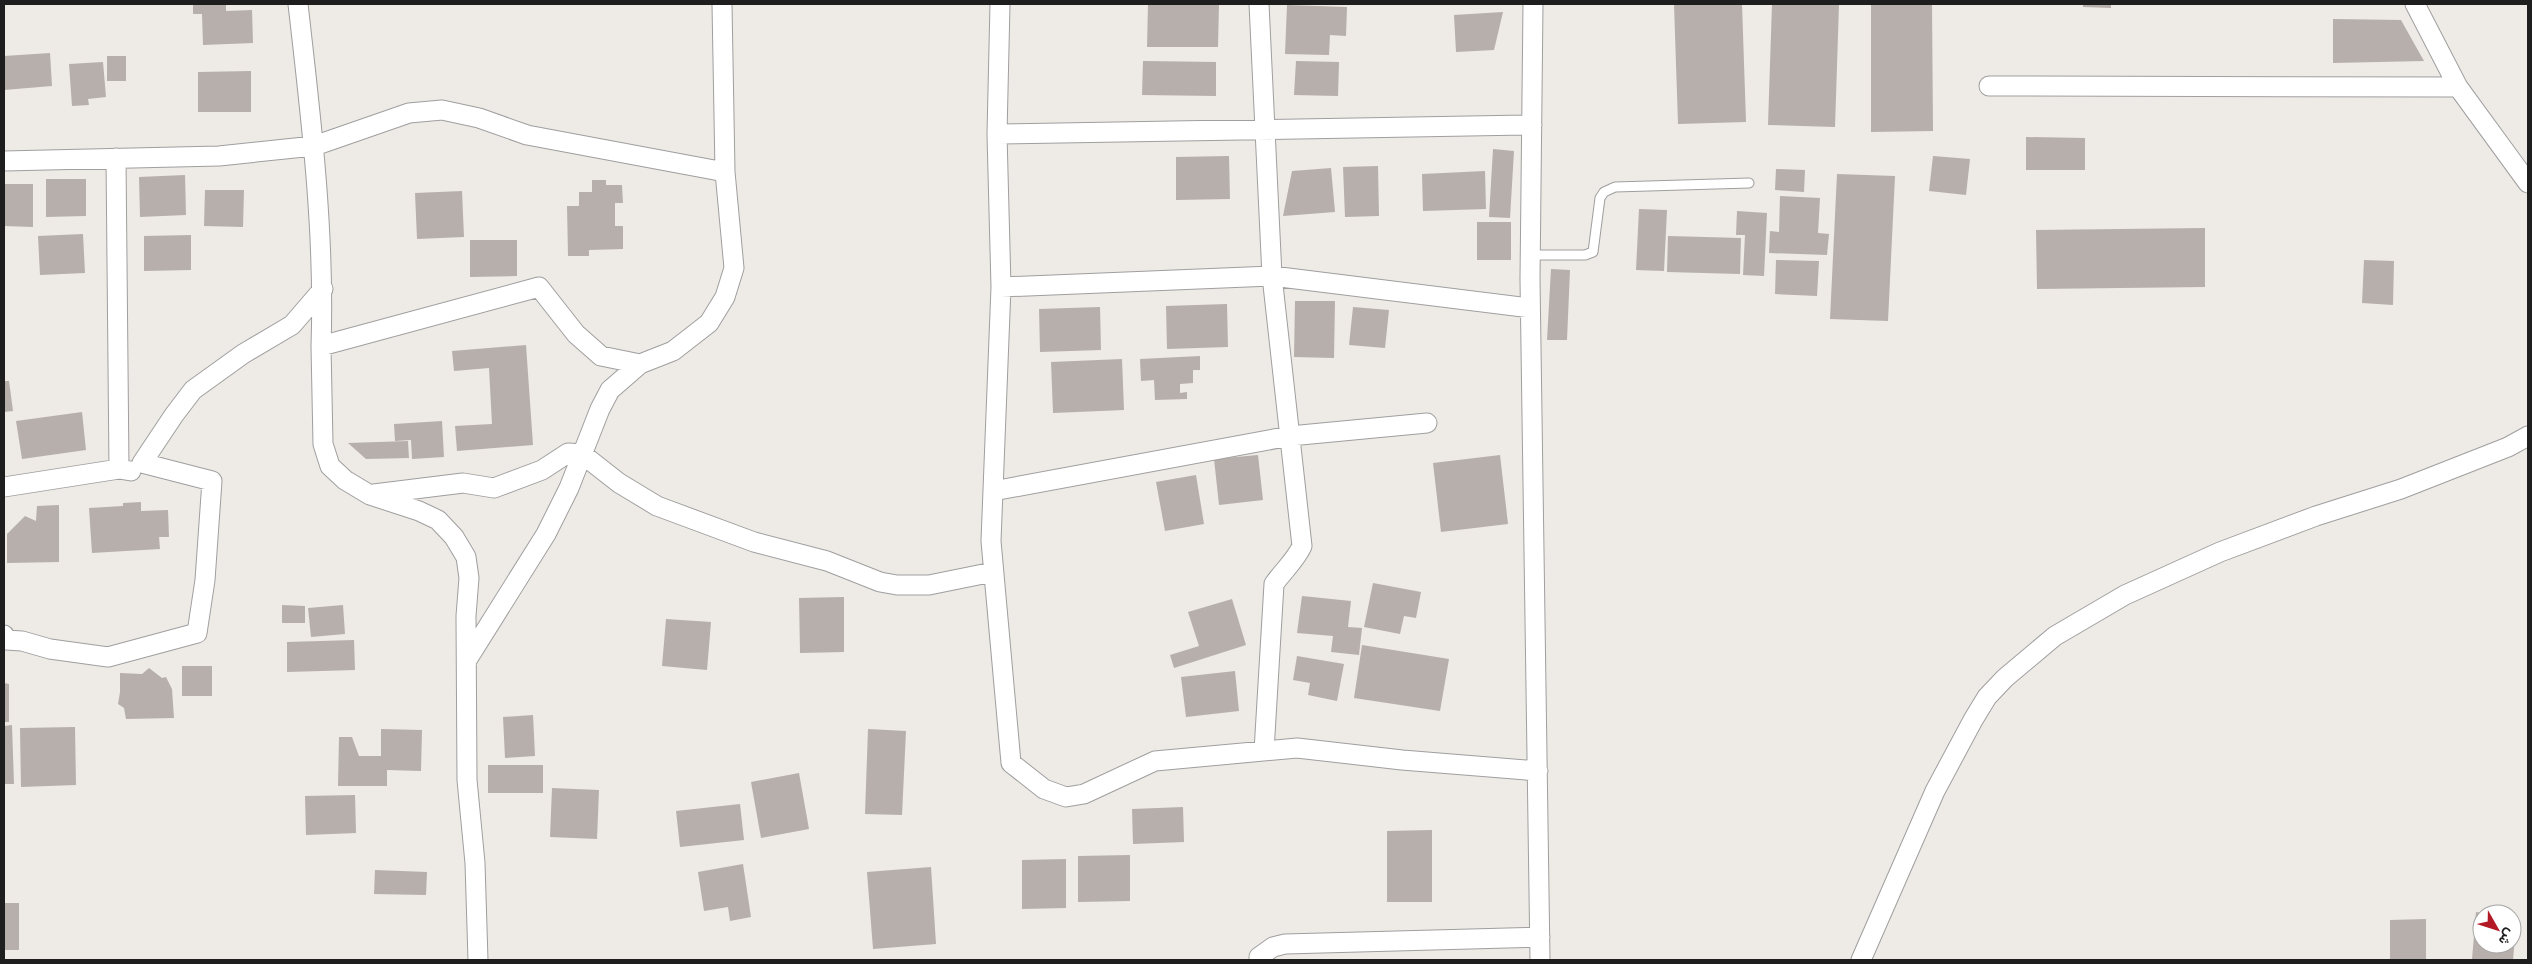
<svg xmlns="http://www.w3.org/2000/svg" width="2532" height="964" font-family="Roboto,Vazirmatn,sans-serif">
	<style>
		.building { fill: #b7afab }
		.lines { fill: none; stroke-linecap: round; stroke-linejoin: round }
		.service-casing { stroke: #9f9f9f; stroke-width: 11 }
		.minor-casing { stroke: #9f9f9f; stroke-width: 21 }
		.service { stroke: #fff; stroke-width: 9 }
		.minor { stroke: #fff; stroke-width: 19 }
	</style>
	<rect width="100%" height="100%" fill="#eeeae5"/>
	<path class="building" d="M193,4H226V11L252,10L253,43L203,45L202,14H193Z
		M1148,4H1219L1218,47H1147Z
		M1674,4H1742L1746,122L1678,124Z
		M1772,4H1839L1835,127L1768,125Z
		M1871,4H1932L1933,131L1871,132Z
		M2083,4H2111V8L2083,7Z
		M1287,5L1347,7L1346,36L1330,35L1329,55L1285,54Z
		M1503,12L1494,50L1456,52L1454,15Z
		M2333,19L2401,20L2424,61L2333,63Z
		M50,53L52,86L4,90V56Z
		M107,56H126V81H107Z
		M1143,61L1216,62V96L1142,95Z
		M1296,61L1339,62L1338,96L1294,95Z
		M103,62L106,97L88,99L89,105L72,106L69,64Z
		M251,71V112H198V72Z
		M2026,137L2085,138V170H2026Z
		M1493,149L1514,151L1510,218L1489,217Z
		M1229,156L1230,199L1176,200V157Z
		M1933,156L1970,159L1966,195L1929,191Z
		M1378,166L1379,216L1345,217L1343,167Z
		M1331,168L1335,212L1283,216L1292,171Z
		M1776,169L1805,170L1804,192L1775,190Z
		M1485,171L1486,209L1423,211L1422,174Z
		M1837,174L1895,176L1888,321L1830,319Z
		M185,175L186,215L140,217L139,177Z
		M46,179H86V216L46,217Z
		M592,180H606V185H622L623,203H615V226H623V249L589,250V256H568L567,206H579V192H592Z
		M4,184H33V227L4,226Z
		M205,190H244L243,227L204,226Z
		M462,191L464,237L417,239L415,193Z
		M1780,196L1820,198L1818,233L1829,234L1827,255L1769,253L1770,231L1779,232Z
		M1639,209L1667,210L1664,271L1636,270Z
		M1737,211L1767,213L1764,276L1743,275L1745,235H1736Z
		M1477,222H1511V260H1477Z
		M2205,228V287L2037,289L2036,230Z
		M83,234L85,273L40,275L38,236Z
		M191,235V270L144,271V236Z
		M1668,236L1741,238L1740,274L1667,272Z
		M470,240H517V276L470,277Z
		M1776,260L1819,261L1817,296L1775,294Z
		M2364,260L2394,261L2393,305L2362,303Z
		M1551,269L1570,270L1567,340H1547Z
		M1295,301H1335L1334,358L1294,357Z
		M1227,304L1228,347L1167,349L1166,306Z
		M1100,307L1101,350L1040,352L1039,309Z
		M1353,307L1389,310L1385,348L1349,345Z
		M526,345L533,445L457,451L455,426L492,424L489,368L454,371L452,351Z
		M1200,356V370H1193V383L1180,384V393L1187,392V399L1155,400L1154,380L1141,381L1140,359Z
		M1122,359L1124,410L1053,413L1051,362Z
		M4,381H9L13,411L4,412Z
		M82,412L86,450L22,459L16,421Z
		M442,421L444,457L412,459L411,440L395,441L394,424Z
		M408,441L409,458L366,459L348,443Z
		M1258,455L1263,500L1219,505L1214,459Z
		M1500,455L1508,524L1441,532L1433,463Z
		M1196,475L1204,524L1165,531L1156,482Z
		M141,502V511L168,510L169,537H159L160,549L92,553L89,508L123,506V503Z
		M59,505V562L7,563V534L25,516L36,521L37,506Z
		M1373,583L1421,592L1416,618L1404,616L1400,634L1364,627Z
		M1302,596L1351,601L1348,627L1362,628L1359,655L1331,652L1333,636L1297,633Z
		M844,597V652L800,653L799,598Z
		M1232,599L1246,645L1174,668L1170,655L1199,646L1188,612Z
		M282,605L305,606V623H282Z
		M343,605L345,634L311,637L308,608Z
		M666,619L711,622L707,670L662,666Z
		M354,640L355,670L287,672V642Z
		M1362,645L1449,659L1440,711L1354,698Z
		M1297,656L1344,664L1337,701L1308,695L1310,683L1293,680Z
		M182,666H212V696H182Z
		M149,668L162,678L166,677L172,689L174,718L126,719L124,708L118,704L120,692V673L142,674Z
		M1235,671L1239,711L1186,717L1181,677Z
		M4,683L9,684V722H4Z
		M533,715L535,756L505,758L503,717Z
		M12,725L14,784H4V726Z
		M75,727L76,785L21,787L20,728Z
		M381,729L422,730L421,771L387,770V786H338L339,737H352L359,756H381Z
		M868,729L906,731L902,815L865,814Z
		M488,765H543V793H488Z
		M799,773L809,829L761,838L751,782Z
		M552,788L599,790L597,839L550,837Z
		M355,795L356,833L306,835L305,796Z
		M740,804L744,840L680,847L676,811Z
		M1183,807L1184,842L1133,844L1132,809Z
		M1432,830V902H1387V831Z
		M1130,855V901L1078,902V856Z
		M1066,859V908L1022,909V860Z
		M743,864L751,917L730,921L728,907L704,911L698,872Z
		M931,867L936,944L873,949L867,872Z
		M375,870L427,872L426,895L374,894Z
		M4,903H19V950H4Z
		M2476,912L2482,913V944H2512V915H2517L2513,960L2472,959Z
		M2426,919V960H2390V920Z"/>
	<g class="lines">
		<defs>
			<path id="service" d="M1530,255H1585L1593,252L1600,198L1604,192L1615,187L1749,183"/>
			<path id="minor" d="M298,4C311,118 325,232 321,346
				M1000,4L997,134L1001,287L991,541L1011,763L1044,789L1066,797L1084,794L1155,761L1297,748L1402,760L1538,771
				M1259,4L1272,276L1302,546C1295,561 1283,571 1274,584L1264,751
				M1533,4L1530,279L1540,960
				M2415,4L2458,87L2528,183
				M1989,86L2458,87
				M997,134L1532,125
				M116,158L119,469
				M4,161L219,156L314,146L409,113L442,110L479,118L527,135L725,172
				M1001,287L1272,276L1530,308
				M4,487L119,469L131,471
				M993,491L1290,436L1427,423
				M374,494L463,483L494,488L542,470L568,453L582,454L619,483L657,506L754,542L827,561L880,582L897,585H929L993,572
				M4,635L6,640L22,641L50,649L108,657L197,633L205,580L212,481L142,463L174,415L193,390L243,354L292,325L323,289
				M467,660L546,534L569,488L600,409L610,390L640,364L673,351L709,323L725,297L734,268L725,172L722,4
				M478,960L475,863L467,780L466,616L469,578L466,557L454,537L438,520L419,511L370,495L345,480L330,466L323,444L321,346L539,287L576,334L601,356L640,364
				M1259,960V957L1273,947L1285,944L1540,937
				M1861,960L1935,791L1973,720L1987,697L2005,678L2055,636L2125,595L2220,552L2316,516L2401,489L2508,447L2528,436"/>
		</defs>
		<use href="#service" class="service-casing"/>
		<use href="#minor" class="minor-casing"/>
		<use href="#service" class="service"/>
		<use href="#minor" class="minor"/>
	</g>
	<rect width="2532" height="964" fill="none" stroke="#1e1e1e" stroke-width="10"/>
	<g transform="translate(2497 929) rotate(129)"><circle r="24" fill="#ffffff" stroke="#a5a5a5"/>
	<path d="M0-4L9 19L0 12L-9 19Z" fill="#b31924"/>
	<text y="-8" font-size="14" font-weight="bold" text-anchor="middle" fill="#1e1e1e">ش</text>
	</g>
</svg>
